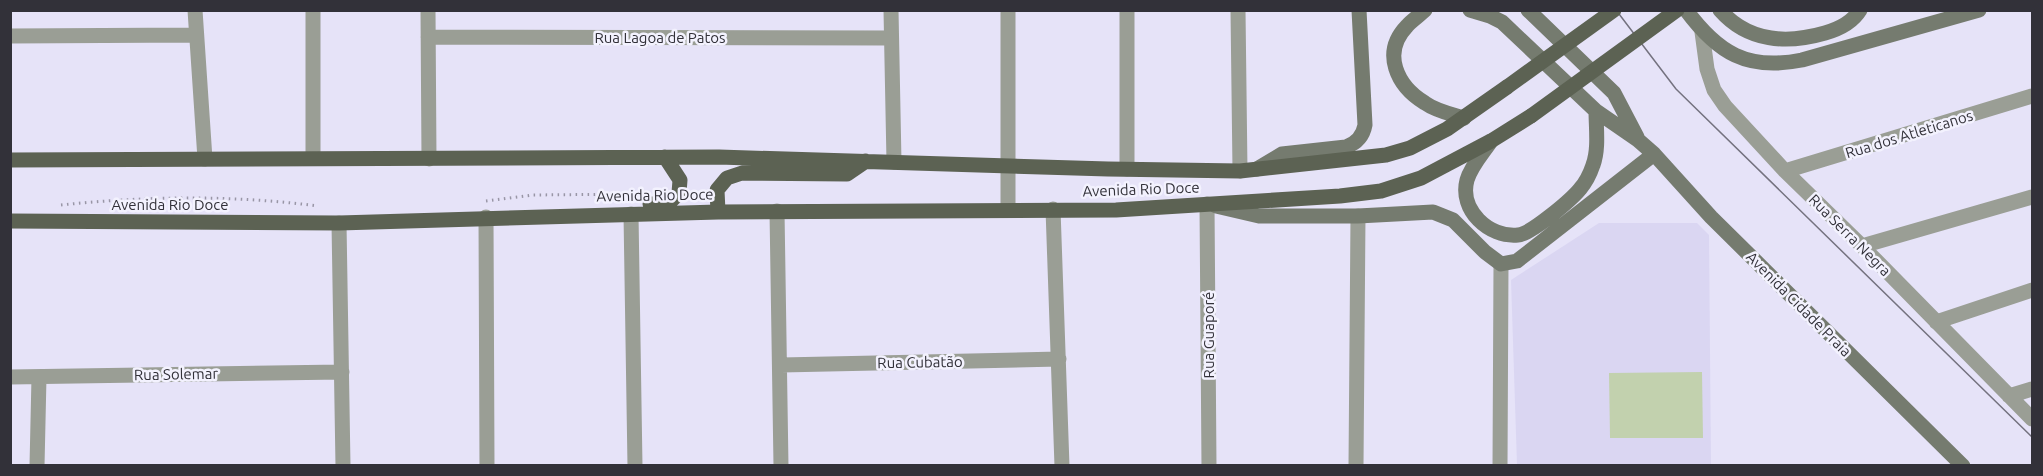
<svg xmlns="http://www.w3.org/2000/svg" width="2043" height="476" font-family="Ubuntu,sans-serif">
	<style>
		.built { fill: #dad6f2 }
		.green { fill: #c2d1ae }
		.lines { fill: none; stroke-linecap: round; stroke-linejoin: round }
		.path { stroke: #9996a6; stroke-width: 3; stroke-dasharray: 1.5 4.5; stroke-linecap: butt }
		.street { stroke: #9a9e95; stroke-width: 15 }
		.secondary { stroke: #757b6f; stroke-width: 15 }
		.primary { stroke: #5c6253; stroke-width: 15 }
		.tram { stroke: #74727f; stroke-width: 1.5 }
		.primary-bridge { stroke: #5c6253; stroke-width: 15 }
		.labels { text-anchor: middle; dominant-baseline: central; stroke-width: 5; stroke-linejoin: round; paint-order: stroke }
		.street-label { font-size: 15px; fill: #323139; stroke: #f3f2fe }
	</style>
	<rect width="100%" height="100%" fill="#e6e3f8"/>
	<path class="built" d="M1599,223H1697L1709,235L1711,465H1517L1511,280Z"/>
	<path class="green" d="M1702,372L1703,438H1610L1609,373Z"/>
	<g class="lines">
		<path class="path" d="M486,201L533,195L638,194
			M61,205C146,196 233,195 318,206"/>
		<path class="street" d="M195,10L205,159
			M313,10V157
			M428,10L429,159
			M891,10L894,162
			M1008,10V209
			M1238,10L1240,171
			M1702,32L1707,69L1714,90L1725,106L1785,171L1862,246L2032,419
			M10,36L196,35
			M428,37L891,38
			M1127,169V10
			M1785,171L2032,96
			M1207,204L1209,466
			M1053,209L1062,466
			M777,211L781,466
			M631,214L635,466
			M486,217L487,466
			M339,223L343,466
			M1862,246L2032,197
			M1936,322L2032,290
			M781,365L1059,359
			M10,377L342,372
			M2009,396L2032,389
			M37,466L39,377
			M1356,466L1358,216
			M1500,466L1501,264"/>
		<path class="secondary" d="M1425,10C1419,16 1412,20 1407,26C1381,53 1397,86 1425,103C1436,111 1451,114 1464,118
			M1470,10L1490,16L1502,22L1596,111L1638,140L1654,154L1711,217L1963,466
			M1528,10L1614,93L1637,137
			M1686,10C1718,53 1747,71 1802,60L1979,10
			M1720,10C1748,42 1787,44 1825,33C1839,29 1852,23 1860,10
			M1491,141C1483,153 1471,166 1467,180C1459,210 1489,238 1518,235C1531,234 1571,200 1580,189C1586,182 1590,174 1593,165C1599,149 1596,128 1596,111
			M1257,169L1282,154L1346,147C1357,143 1363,136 1365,125L1359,10
			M1216,206L1259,216H1358L1433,212L1453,220L1485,252L1501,264L1517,261L1654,154"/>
		<path class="primary" d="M10,160L719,157L1108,169L1240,171L1386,155L1410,148L1447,129L1507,87
			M650,204H668L679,193L680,180L665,157
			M718,212L717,190L727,178L742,173L847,174L866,161
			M10,221L339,223L718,212L1116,210L1340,196L1381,191L1421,178L1491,141L1531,116"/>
		<path class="tram" d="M1616,10L1676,89L2032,437"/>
		<path class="primary-bridge" d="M1507,87L1614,10
			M1531,116L1677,10"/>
	</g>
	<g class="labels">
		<g class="street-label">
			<text x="660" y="37">Rua Lagoa de Patos</text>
			<text transform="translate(1909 134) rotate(-17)">Rua dos Atleticanos</text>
			<text transform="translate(1141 189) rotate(-2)">Avenida Rio Doce</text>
			<text transform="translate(655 195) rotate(-1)">Avenida Rio Doce</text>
			<text x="170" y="204">Avenida Rio Doce</text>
			<text transform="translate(1850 235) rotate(45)">Rua Serra Negra</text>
			<text transform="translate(1799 304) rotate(45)">Avenida Cidade Praia</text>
			<text transform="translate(1208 335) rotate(-90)">Rua Guaporé</text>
			<text transform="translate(920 362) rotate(-1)">Rua Cubatão</text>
			<text transform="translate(176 374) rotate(-1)">Rua Solemar</text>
		</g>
	</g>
	<rect width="2043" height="476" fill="none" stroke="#323139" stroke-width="24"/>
</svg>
